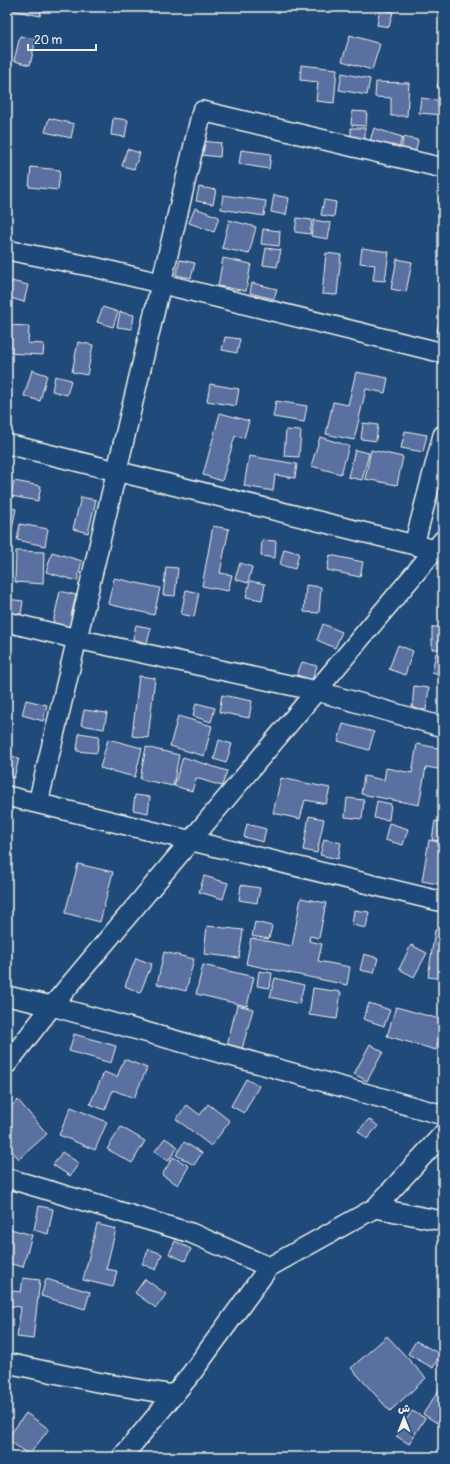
<svg xmlns="http://www.w3.org/2000/svg" width="450" height="1464" font-family="Pangolin,'Playpen Sans Arabic',sans-serif">
	<style>
		.building { fill: #5a70a0; stroke: #f4f1e8 }
		.lines { fill: none; stroke-linecap: round; stroke-linejoin: round }
		.street-casing { stroke: #f4f1e8; stroke-width: 22 }
		.street { stroke: #1f4a7a; stroke-width: 19 }
	</style>
	<rect width="100%" height="100%" fill="#1f4a7a"/>
	<filter id="ink" filterUnits="userSpaceOnUse"><feTurbulence type="fractalNoise" baseFrequency=".025" numOctaves="2"/><feDisplacementMap in="SourceGraphic" scale="8" xChannelSelector="R" yChannelSelector="G"/><feConvolveMatrix kernelMatrix="1 2 1 2 8 2 1 2 1" color-interpolation-filters="sRGB"/></filter>
	<g filter="url(#ink)">
		<path class="building" d="M7,7H42L40,16L7,9Z
			M380,9L393,12L389,27L377,25Z
			M350,35L380,44L372,70L342,61Z
			M20,36L36,39L30,65L14,61Z
			M301,65L337,69L334,103L316,101L318,82L300,80Z
			M442,70L443,71V89L437,87Z
			M342,73L370,79L367,95L339,90Z
			M376,82L409,83L407,116H391V98L375,97Z
			M421,98L443,101V115L419,113Z
			M352,111L367,112L366,126L351,125Z
			M49,118L74,124L71,138L45,132Z
			M113,118L128,120L125,137L111,135Z
			M351,128H365V141H351Z
			M374,128L402,137L398,153L369,144Z
			M403,137L418,140L415,154L401,152Z
			M202,141L221,143L220,157L201,155Z
			M127,149L140,153L134,169L122,166Z
			M241,150L271,154L269,169L239,164Z
			M31,167L60,170L58,190L29,187Z
			M199,187L216,190L213,204L196,201Z
			M223,195L266,201L264,216L221,209Z
			M274,195L289,198L286,215L271,212Z
			M324,200L336,202L334,217L321,215Z
			M195,208L219,217L214,232L189,223Z
			M297,218L312,220L310,234L295,232Z
			M229,220L256,227L249,254L222,248Z
			M314,220L331,223L328,239L311,236Z
			M263,229L280,231L279,246L261,244Z
			M266,248L281,250L277,267L263,265Z
			M362,248L389,252L385,281L373,280L375,265L360,263Z
			M326,253L341,255L337,295L322,294Z
			M223,258L251,264L246,291L218,286Z
			M397,259L412,262L406,292L391,289Z
			M180,260L195,263L191,278L176,275Z
			M11,281L28,285L24,302L7,297Z
			M252,283L277,289L274,299L250,293Z
			M103,307L118,312L113,327L97,322Z
			M120,312L134,315L132,329L117,327Z
			M440,317L443,318V338L436,336Z
			M7,325L29,326L28,343L44,344L43,355L7,353Z
			M225,337L240,339L237,353L222,350Z
			M78,342L93,345L87,375L72,372Z
			M32,370L47,375L40,401L24,396Z
			M356,372L388,378L385,393L366,389L354,440L326,434L333,402L348,405Z
			M55,376L71,380L67,395L52,391Z
			M210,384L239,389L236,406L207,401Z
			M276,401L307,406L304,422L273,417Z
			M220,413L249,421L244,438L235,436L222,481L203,475Z
			M363,423L378,425L376,441L361,439Z
			M286,430L301,431L299,457L284,456Z
			M405,431L427,435L423,452L401,448Z
			M320,437L349,446L341,474L311,466Z
			M355,450L369,453L362,480L348,477Z
			M371,450L403,457L397,485L365,479Z
			M249,456L297,464L295,478L275,475L273,491L244,486Z
			M14,481L41,486L38,501L11,496Z
			M81,497L96,500L88,533L73,529Z
			M7,507L16,509L10,538H7Z
			M20,524L48,529L45,546L17,540Z
			M213,526L229,529L220,573L232,575L228,591L202,586Z
			M262,540L276,541L275,558L261,556Z
			M284,549L299,553L295,569L280,565Z
			M16,551L44,552L43,584L15,582Z
			M52,552L82,561L77,581L46,572Z
			M330,555L363,562L360,577L327,570Z
			M240,563L252,567L248,583L235,579Z
			M166,567L178,568L175,596L163,595Z
			M114,578L160,588L154,615L108,604Z
			M250,581L265,584L262,600L246,597Z
			M306,585L321,587L319,613L304,612Z
			M186,590L199,593L194,617L181,614Z
			M60,591L76,595L71,616H74L70,632L53,628L54,623H53Z
			M7,599L23,601L21,614L7,613Z
			M323,624L342,632L335,648L317,640Z
			M136,625L151,628L147,643L133,639Z
			M432,627H443V649H432Z
			M398,645L413,651L405,675L389,669Z
			M436,653L443,655V675L432,672Z
			M302,662L317,666L312,680L297,675Z
			M139,676L155,678L148,738L132,736Z
			M414,686L429,688L426,710L412,709Z
			M222,695L252,701L249,718L219,712Z
			M26,700L47,705L43,721L22,715Z
			M196,703L215,708L211,722L193,716Z
			M84,710L107,713L104,729L81,725Z
			M178,716L212,726L204,756L170,746Z
			M343,724L374,732L369,750L338,741Z
			M79,733L99,736L97,753L77,751Z
			M108,739L142,748L135,777L100,768Z
			M219,740L232,744L226,763L214,759Z
			M417,744L443,749V770L426,767L419,805L361,794L364,776L384,780L386,768L412,773Z
			M146,747L179,755L173,786L140,779Z
			M7,755L19,758L14,778L7,776Z
			M183,757L227,771L222,786L196,778L192,791L174,786Z
			M281,778L330,788L326,804L305,800L300,819L273,813Z
			M135,795L150,797L148,813L133,810Z
			M347,798L364,800L362,819L345,817Z
			M377,801L391,804L389,820L374,818Z
			M309,816L324,819L317,853L303,850Z
			M435,821L443,822V841L432,840Z
			M389,823L408,829L403,845L385,840Z
			M247,824L266,829L263,842L244,837Z
			M324,839L341,843L338,859L320,855Z
			M429,840L443,843V885L422,881Z
			M78,864L113,872L100,922L65,913Z
			M204,876L228,883L223,899L199,892Z
			M241,885L260,888L257,903L239,900Z
			M301,898L326,903L319,938L310,936L309,941L322,944L318,961L350,967L347,985L246,964L251,938L292,946Z
			M354,910L369,912L366,928L352,925Z
			M255,922L272,926L269,939L252,936Z
			M207,926L243,930L239,958L204,954Z
			M435,930L443,931V979L428,977Z
			M411,945L427,953L414,977L399,969Z
			M164,952L194,959L186,991L157,984Z
			M364,954L378,958L374,973L360,970Z
			M136,958L152,964L140,993L125,986Z
			M203,965L254,977L247,1006L196,994Z
			M259,971L272,973L270,988L257,986Z
			M275,978L304,985L299,1004L270,997Z
			M313,988L341,992L337,1019L309,1015Z
			M369,1003L390,1010L384,1026L363,1019Z
			M237,1005L253,1009L242,1049L227,1045Z
			M396,1007L443,1020L436,1050L387,1036Z
			M74,1034L116,1046L111,1063L69,1051Z
			M370,1044L383,1052L367,1081L354,1074Z
			M124,1059L147,1068L134,1098L113,1090L105,1110L90,1104L104,1072L117,1077Z
			M246,1079L259,1086L244,1113L231,1106Z
			M18,1100L47,1134L19,1159L7,1145V1110Z
			M208,1104L230,1121L211,1146L176,1119L187,1105L200,1115Z
			M71,1107L107,1122L95,1150L59,1135Z
			M369,1119L378,1126L367,1139L358,1131Z
			M121,1127L145,1141L132,1163L107,1149Z
			M165,1138L178,1147L168,1161L155,1151Z
			M184,1142L202,1153L194,1165L176,1155Z
			M62,1152L79,1163L70,1176L53,1165Z
			M173,1157L189,1166L178,1185L162,1175Z
			M39,1206L53,1209L48,1234L34,1230Z
			M97,1224L116,1229L106,1269L117,1271L113,1287L83,1280Z
			M7,1228L32,1235L23,1267L7,1263Z
			M175,1241L191,1249L185,1261L169,1254Z
			M149,1249L162,1254L156,1270L142,1264Z
			M23,1278L40,1280L33,1339L17,1337L21,1307L7,1306V1290L21,1292Z
			M46,1279L90,1292L85,1309L41,1296Z
			M145,1279L166,1294L156,1308L135,1293Z
			M387,1336L426,1378L390,1411L351,1368Z
			M416,1341L440,1354L433,1368L408,1354Z
			M439,1390L443,1392V1427L423,1414Z
			M412,1411L425,1418L409,1444L396,1436Z
			M26,1413L49,1429L29,1455L7,1439Z"/>
		<g class="lines">
			<defs>
				<path id="street" d="M7,250L94,267L443,353
					M7,444L443,552
					M414,545L443,435
					M7,622L77,639L317,691L443,727
					M7,796L443,902
					M38,803L202,111L443,168
					M7,996L52,1006L443,1115
					M7,1064L52,1006L443,540
					M7,1178L191,1233L269,1267
					M375,1208L443,1221
					M7,1363L97,1382L174,1395
					M122,1457L191,1374L269,1267L375,1208L443,1134"/>
			</defs>
			<use href="#street" class="street-casing"/>
			<use href="#street" class="street"/>
		</g>
	</g>
	<rect width="450" height="1464" fill="none" stroke="#1f4a7a" stroke-width="24"/>
	<rect x="12" y="12" width="426" height="1440" fill="none" stroke="#f4f1e8" stroke-width="1.5" filter="url(#ink)"/>
	<g transform="translate(404 1418)" stroke="#1f4a7a" stroke-width="3" paint-order="stroke">
	<path d="M0-3L7 15L0 10L-7 15Z" fill="#f4f1e8"/>
	<text y="-6" font-size="11" font-weight="bold" text-anchor="middle" fill="#f4f1e8">ش</text>
	</g>
	<path d="M28 44v6h68v-6" fill="none" stroke="#f4f1e8" stroke-width="2"/>
	<text x="34" y="44" font-size="12" fill="#f4f1e8" stroke="#1f4a7a" stroke-width="3" paint-order="stroke">20 m</text>
</svg>
